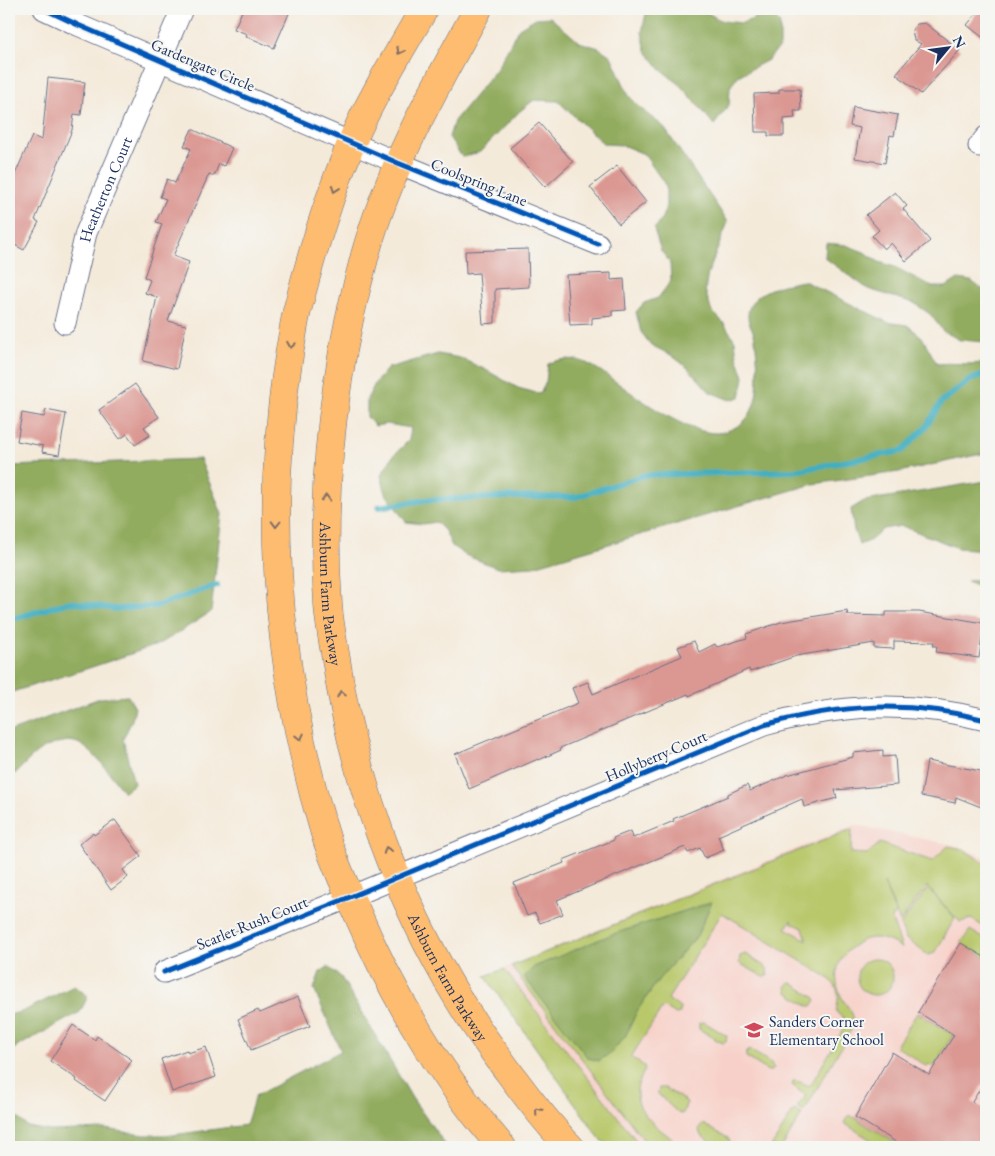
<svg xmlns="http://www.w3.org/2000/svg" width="995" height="1156" font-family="'EB Garamond',serif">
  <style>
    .built { fill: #f7d1c9 }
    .green { fill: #b8c86a; stroke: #6a7c64; fill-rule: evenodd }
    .forest { fill: #92ac5e; stroke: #566e5e }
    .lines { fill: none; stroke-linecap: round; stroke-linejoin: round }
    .stream { stroke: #42aec0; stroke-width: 6 }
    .building { fill: #db9893 }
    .street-casing { stroke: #677089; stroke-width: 23 }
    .primary-casing { stroke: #677089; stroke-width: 29 }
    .street { stroke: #fff; stroke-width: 21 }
    .primary { stroke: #fdbc70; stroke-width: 28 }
    .cycleway-casing { stroke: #f6f6f2; stroke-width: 8 }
    .cycleway { stroke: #0057b8; stroke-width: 5 }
    .oneway { stroke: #816e66 }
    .labels { text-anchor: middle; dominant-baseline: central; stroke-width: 4; stroke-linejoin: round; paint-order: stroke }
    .street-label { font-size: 16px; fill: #1b2f5e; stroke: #f6f6f2 }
    .poi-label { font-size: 16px; fill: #1b2f5e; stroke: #f6f6f2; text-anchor: start }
  </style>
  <rect width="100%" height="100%" fill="#f6f6f2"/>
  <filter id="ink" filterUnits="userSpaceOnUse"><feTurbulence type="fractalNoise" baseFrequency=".02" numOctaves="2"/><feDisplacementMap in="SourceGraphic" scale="10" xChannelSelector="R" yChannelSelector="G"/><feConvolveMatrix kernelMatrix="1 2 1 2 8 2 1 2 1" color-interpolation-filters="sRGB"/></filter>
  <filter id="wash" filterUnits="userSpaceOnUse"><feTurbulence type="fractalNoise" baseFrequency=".0096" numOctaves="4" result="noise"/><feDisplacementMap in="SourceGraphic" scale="20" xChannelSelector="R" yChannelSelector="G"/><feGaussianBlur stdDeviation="1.12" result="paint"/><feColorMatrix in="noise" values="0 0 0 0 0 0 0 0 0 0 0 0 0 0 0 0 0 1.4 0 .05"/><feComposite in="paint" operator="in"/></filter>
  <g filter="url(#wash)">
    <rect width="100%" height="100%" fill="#f4eada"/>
    <path class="built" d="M855,825L958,846L986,858V1147H610L600,1139L485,976Z"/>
    <path class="green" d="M852,829L851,853L867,854L880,843L932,861L948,846L963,849L986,864V928L971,919L960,922L929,889L955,918L935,953L928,955L906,939L900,925L928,888L927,886L900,922L884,883L896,915L891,917L902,948C888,939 871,933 856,944C837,957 831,977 842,998C847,1007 855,1013 854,1025L804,1111L797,1107L806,1096L792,1085L794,1080L810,1086L844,1028L846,1029L851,1023L838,1014L836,1010C840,996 839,987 827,977L722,913L668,999L680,1008V1013L676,1014L663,1007L631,1057L644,1066L645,1069C642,1077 637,1083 637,1091C635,1116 666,1133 683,1147H649L511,966ZM791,920L792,923L803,928L807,940L786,928Z
      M970,930L986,940V958L961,943Z
      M746,954L767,968L768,975L765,977L762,976L739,963L740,956Z
      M857 977a18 18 0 1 1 36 0a18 18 0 1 1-36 0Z
      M504,969L641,1147H610L600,1139L485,976Z
      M789,983H792L814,997L816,1000L812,1006H808L787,992L786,987Z
      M917,1013L953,1035L933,1067L929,1064L927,1067L896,1046Z
      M704,1022L727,1036L726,1042L724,1043L720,1042L699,1029V1023Z
      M750,1050L771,1063L774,1069L771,1071H768L746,1057V1053Z
      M659,1088H665L687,1102L683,1113L680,1114L678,1113L658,1094Z
      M794,1110L802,1114L782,1147H771Z
      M850,1115L902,1147H882L844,1123Z
      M703,1124L728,1138L730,1142L726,1147H715L700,1134L699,1129Z"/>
    <path class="forest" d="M647,9H701L722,21L742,23L772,12L780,25V46L768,60L738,76L730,87L729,105L714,125L698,105L678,83L660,69L646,51L642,32Z
      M550,17L579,42L599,48L611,56L629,96L647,114L663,126L728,222L708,273L705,290L711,310L724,323L735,341L737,356L744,377L740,397L730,400L710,392L688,368L671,355L651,345L641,332L636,312L644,303L658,298L671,281L670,262L661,251L654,229L660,222L666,208V186L644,154L622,145L604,144L558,101L534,100L520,111L480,152L462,157L449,137L454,121L496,70L519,28L536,18Z
      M826,243L846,245L864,252L879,262L895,267L932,287H946L958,279L971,281L982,289L986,290V342L960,340L943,331L930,314L914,303L868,289L825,258Z
      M804,281L887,322L907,325L922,337L937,364C954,362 970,366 986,362V453L899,472L813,484L534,566L498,568L465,555L452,546L445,531L436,522L423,524L406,522L386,494L381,475L393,456L409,440L411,428L387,424L375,426L367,417V399L376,382L388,368L438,354L460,358L484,369L518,388L540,394L546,382L548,364C557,360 566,358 577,360C592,363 607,376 619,384C642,401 689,434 717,433C722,433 730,430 734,428C765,415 758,364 755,338C754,330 748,324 748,316C748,290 785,284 804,281Z
      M200,459L222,514L211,612L160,644L92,667L9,693V466Z
      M986,481V550L958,548L902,526L883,529L871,540L859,545L854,530L851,509L864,501Z
      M986,579V588L980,587L967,581Z
      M128,696L135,708L132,720L123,739L134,784L124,792C113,778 92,747 75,742C64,739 47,746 38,752C28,759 20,771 9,778V732L100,698Z
      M712,902L697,936L659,979L637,1011L626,1035L611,1053L598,1061L588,1058L524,977L534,967L610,935Z
      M328,967L341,977L412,1098L447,1147H9V1107L12,1113L28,1127L50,1131L105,1129L144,1135H173L246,1125L255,1096L341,1051L314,989L320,972Z
      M74,986L88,996L80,1012L13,1049L9,1054V1015L24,1011Z"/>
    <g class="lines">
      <path class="stream" d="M379,507L425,500L510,497H576L645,475L794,471L902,451L926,427L942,401L970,380L986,374
        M9,620L70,602L116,609L157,606L217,585"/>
    </g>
    <g id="blocks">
      <path class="building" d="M243,9H291L274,48L246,36L247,34L234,29Z
        M980,9H986V40L967,25Z
        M925,23L960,50L921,94L896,74L921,44L914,40L912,30L917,24Z
        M48,78L85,82L81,115L74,114L72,130L35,220L39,222L24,250L9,242V188L32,136L42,140Z
        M779,89H800L801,111H794L795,118L784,119V136H768V132H755L754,94L779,93Z
        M853,107L898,115L894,136L890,135L885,163L855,158L860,128L850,126Z
        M539,123L573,162L545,187L510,148Z
        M192,129L232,148L224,166L219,164L214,176L209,174L173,256L189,262L168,321L186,325L177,369L143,361L157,297L145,293L150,280L144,277L162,224L156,222L166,199L160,197L167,179L175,183L191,149L184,146Z
        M617,166L646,202L619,224L590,187Z
        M895,192L907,206L903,209L930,241L906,261L891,243L884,249L872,236L879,230L866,215Z
        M528,249L529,287L495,289V323L483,324L479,273L466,274L465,251Z
        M611,273V280L624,279L626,310L612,311V316L592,318V324L570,325L566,275Z
        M135,384L159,417L144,427L150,435L135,445L127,434L120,439L99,410Z
        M46,410L66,414L59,455L42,452L43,446L17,441L22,413L44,417Z
        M847,611L848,615L886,616V612H919L984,623L979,658L936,652L937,646H933L934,642L894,641V649L874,648V643L796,656L750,672L749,669L689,696L688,694L560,748L561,750L539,760L538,759L469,789L455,754L578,703L572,688L588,682L593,694L682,656L678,647L694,641L699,652L715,644L717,647L747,638L746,634L781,622Z
        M883,750V757L895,756L897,785L835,790L837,798L804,807L802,799L718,836L724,850L705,858L700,848L688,853L685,847L557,900L563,914L540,923L535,913L527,916L514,883L564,863L563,860L614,840L613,838L631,831L633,838L674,821L673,819L728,796V794L747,785L750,791L787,775L853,757V753Z
        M927,761L986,772V809L956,797L955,803L921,796Z
        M115,820L141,856L123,870L128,877L111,890L79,844L93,833L94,835Z
        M961,943L986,958V1079L972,1102L986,1111V1147H904L855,1117L892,1052L929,1075L954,1035L918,1012Z
        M298,997L310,1026L251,1050L238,1019L258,1010L260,1013Z
        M73,1025L95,1040L97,1036L132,1060L105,1101L76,1081L77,1079L50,1061Z
        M206,1047L216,1077L172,1092L161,1059L187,1050L188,1053Z"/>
    </g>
  </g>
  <g filter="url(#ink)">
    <use href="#blocks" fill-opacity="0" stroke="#677089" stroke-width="1"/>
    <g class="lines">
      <g class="street-casing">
        <g id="street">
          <path d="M44,9L78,25L398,163L598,244"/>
          <path d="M979,146L986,137"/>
          <path id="s1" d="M65,323L86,233L182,9"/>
          <path d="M164,972L350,897L764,725C841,704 908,700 986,720"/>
        </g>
      </g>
      <g class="primary-casing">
        <g id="primary">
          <path d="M424,9C399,53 371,97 351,144C329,196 312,252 298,307C294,321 293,335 290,349C283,391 279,434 277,477C273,598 290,718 325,834C333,859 344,884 355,908C392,994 440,1076 502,1147"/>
          <path id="s2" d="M478,9C434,89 390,166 365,255C334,368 320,487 328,604C329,622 333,641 336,659C353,777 397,898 459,1000C473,1024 491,1048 508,1071C527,1097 547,1123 570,1147"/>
        </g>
      </g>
      <use href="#street" class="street"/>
      <use href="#primary" class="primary"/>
      <g class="cycleway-casing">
        <path id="cycleway" d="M44,9L78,25L398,163L598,244
          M164,972L350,897L764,725C841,704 908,700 986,720"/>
      </g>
      <use href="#cycleway" class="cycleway"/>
    </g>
    <defs><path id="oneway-chevron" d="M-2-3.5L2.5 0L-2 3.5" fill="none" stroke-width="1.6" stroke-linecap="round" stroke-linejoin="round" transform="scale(1.25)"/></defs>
    <g class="oneway">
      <use href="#oneway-chevron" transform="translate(400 51) rotate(119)"/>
      <use href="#oneway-chevron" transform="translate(335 189) rotate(110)"/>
      <use href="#oneway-chevron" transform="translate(291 345) rotate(100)"/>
      <use href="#oneway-chevron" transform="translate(326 498) rotate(-88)"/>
      <use href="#oneway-chevron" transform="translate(276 524) rotate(91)"/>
      <use href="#oneway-chevron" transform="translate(341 694) rotate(-102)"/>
      <use href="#oneway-chevron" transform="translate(300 737) rotate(77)"/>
      <use href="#oneway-chevron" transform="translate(387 850) rotate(-110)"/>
      <use href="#oneway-chevron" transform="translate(538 1111) rotate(-131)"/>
    </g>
  </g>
  <defs>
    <g id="school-bare" transform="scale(1.5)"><path d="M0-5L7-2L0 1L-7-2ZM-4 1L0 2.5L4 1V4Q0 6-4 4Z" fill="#d1495b" stroke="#f6f6f2" stroke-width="2.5" paint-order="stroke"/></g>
  </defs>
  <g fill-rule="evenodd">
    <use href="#school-bare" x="754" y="1030"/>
  </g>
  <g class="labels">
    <g class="street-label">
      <text transform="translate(203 65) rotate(23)">Gardengate Circle</text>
      <text transform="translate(479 182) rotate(22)">Coolspring Lane</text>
      <text stroke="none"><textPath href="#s1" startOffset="140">Heatherton Court</textPath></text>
      <text stroke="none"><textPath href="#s2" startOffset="614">Ashburn Farm Parkway</textPath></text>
      <text transform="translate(656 756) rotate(-23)">Hollyberry Court</text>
      <text transform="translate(252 923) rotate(-22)">Scarlet Rush Court</text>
      <text stroke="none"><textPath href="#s2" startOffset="1019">Ashburn Farm Parkway</textPath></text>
    </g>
    <g class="poi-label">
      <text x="769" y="1021">Sanders Corner<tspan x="769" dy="18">Elementary School</tspan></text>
    </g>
  </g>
  <rect width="995" height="1156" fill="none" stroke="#f6f6f2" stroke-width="30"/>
  <g transform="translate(948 48) rotate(61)" stroke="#f6f6f2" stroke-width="4" paint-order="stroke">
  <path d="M0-4L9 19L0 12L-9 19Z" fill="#1b2f5e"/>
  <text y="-8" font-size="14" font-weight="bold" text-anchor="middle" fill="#1b2f5e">N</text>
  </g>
</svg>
